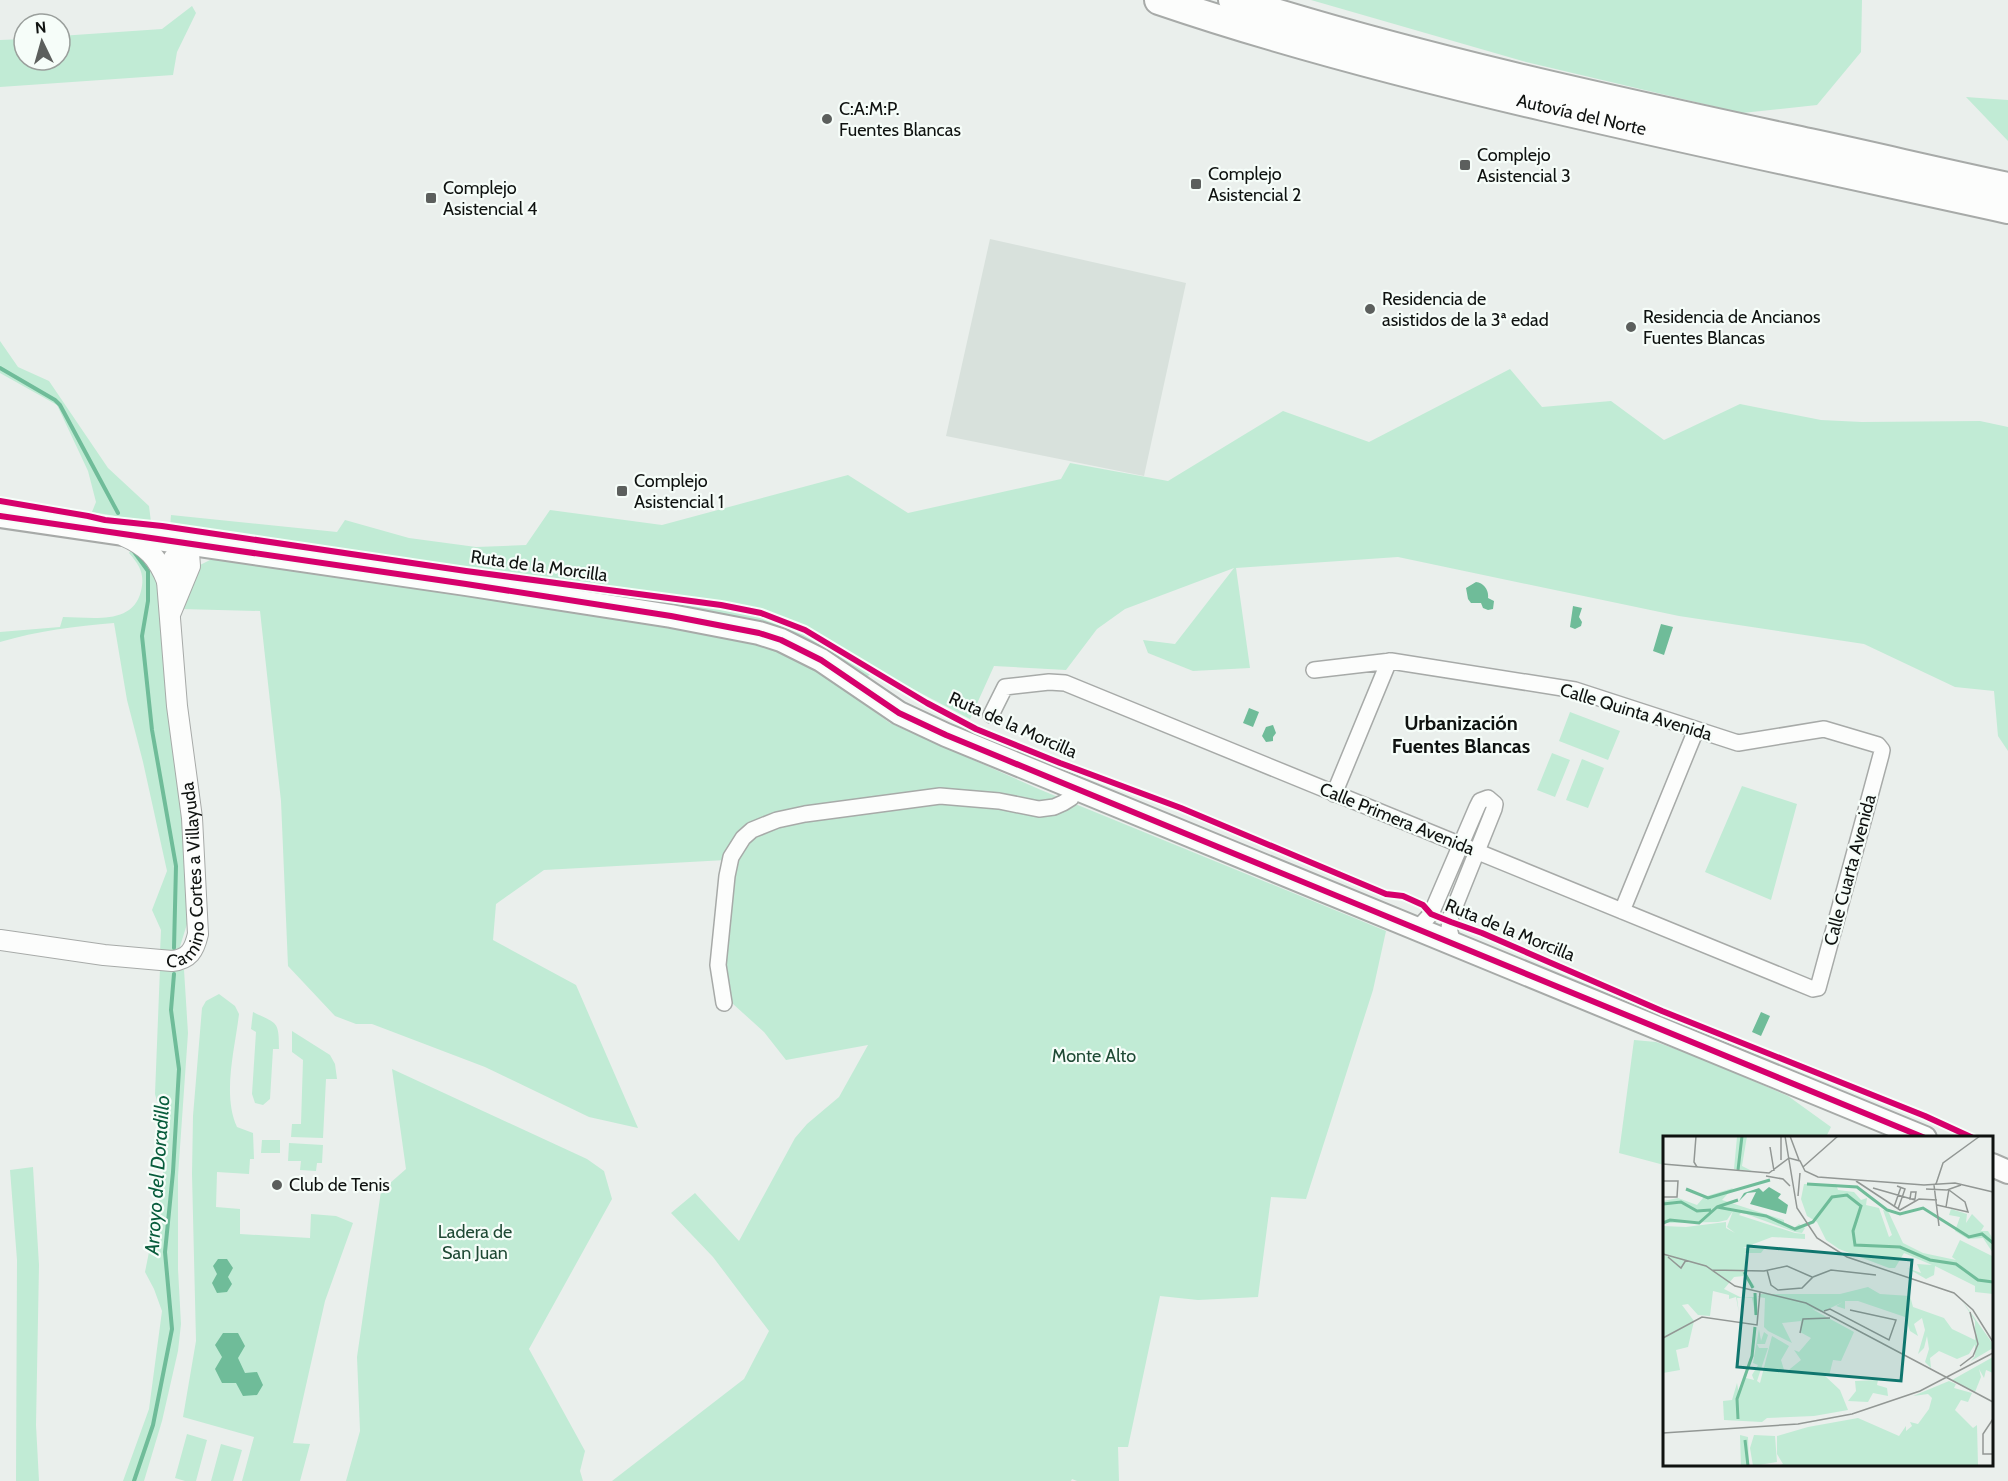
<svg xmlns="http://www.w3.org/2000/svg" width="2008" height="1481" font-family="Cabin,sans-serif">
  <style>
    .built { fill: #d8e1dc }
    .green { fill: #c1ebd5 }
    .water { fill: #6fbc99 }
    .lines { fill: none; stroke-linecap: round; stroke-linejoin: round }
    .stream { stroke: #6fbc99; stroke-width: 4 }
    .minor-casing { stroke: #a7aaa8; stroke-width: 18 }
    .tertiary-casing { stroke: #a7aaa8; stroke-width: 22 }
    .secondary-casing { stroke: #a7aaa8; stroke-width: 26 }
    .motorway-casing { stroke: #a7aaa8; stroke-width: 32 }
    .minor { stroke: #fcfdfc; stroke-width: 15 }
    .tertiary { stroke: #fcfdfc; stroke-width: 20 }
    .secondary { stroke: #fcfdfc; stroke-width: 22 }
    .motorway { stroke: #fcfdfc; stroke-width: 28 }
    .cycleway-casing { stroke: #f6fdf9; stroke-width: 10 }
    .cycleway { stroke: #d6006c; stroke-width: 6 }
    .poi-dot { fill: #5c5f5d; stroke: #f6fdf9; stroke-width: 2 }
    .labels { text-anchor: middle; dominant-baseline: central; stroke-width: 4.5; stroke-linejoin: round; paint-order: stroke }
    .poi-label { font-size: 18px; fill: #0f1210; stroke: #f6fdf9; text-anchor: start }
    .street-label { font-size: 18px; fill: #0f1210; stroke: #f6fdf9 }
    .park-label { font-size: 18px; fill: #1f4a35; stroke: #f6fdf9 }
    .neighbourhood-label { font-size: 20px; font-weight: bold; fill: #0f1210; stroke: #f6fdf9 }
    .water-label { font-size: 20px; font-style: italic; fill: #085c3c; stroke: #f6fdf9 }
    .inset-river { fill: none; stroke: #6fbc99; stroke-width: 3 }
    .inset-road { fill: none; stroke: #929794; stroke-width: 1.5 }
    .view { fill: #0f766e; fill-opacity: 0.15; stroke: #0f766e; stroke-width: 3 }
    .inset-edge { fill: none; stroke: #0f1210; stroke-width: 3 }
  </style>
  <rect width="100%" height="100%" fill="#eaefec"/>
  <path class="built" d="M990,239L1186,283L1144,476L946,436Z"/>
  <path class="green" d="M1311,0H1862L1861,52L1817,105L1742,113L1526,62Z
    M192,6L196,13L177,52L173,75L0,87V40L24,39V60H60V36L162,29Z
    M1966,97L2008,100V141Z
    M0,341L18,367L49,381L108,468L149,506L151,522L92,512L96,502L88,471L57,405L0,373Z
    M1510,369L1542,407L1611,401L1664,440L1740,404L1821,420L1862,422L1980,421L2008,427V751L1998,736L1994,691L1955,687L1864,644L1679,616L1398,557L1236,568L1250,668L1193,671L1148,653L1143,640L1175,644L1234,568L1125,609L1097,629L1066,670L994,666L970,719L875,669L850,694L890,723L1041,790L1386,931L1373,990L1306,1199L1271,1197L1258,1297L1198,1300L1160,1296L1128,1447H1118L1119,1481H1077L1072,1479L1071,1481H612L744,1379L769,1331L713,1257L671,1213L695,1193L739,1241L795,1138L807,1124L839,1097L868,1045L786,1060L764,1032L722,994L726,860L544,870L496,904L493,940L576,985L638,1128L589,1117L485,1067L372,1024H356L335,1016L288,966L281,801L260,611L181,609L198,566L212,559L464,593L466,571L170,527L171,515L337,532L345,520L409,538L476,547L526,545L550,510L662,525L848,475L908,513L1061,479L1070,463L1168,481L1283,411L1369,442Z
    M131,550L151,567L157,583L169,713L183,807L187,924L178,953H160L161,930L152,910L167,871L143,762L127,700L114,623C76,626 37,631 0,642V632L60,627L63,617C90,617 133,626 141,591C145,574 140,566 129,553Z
    M1570,712L1620,731L1608,760L1559,741Z
    M1552,753L1570,760L1555,797L1537,790Z
    M1582,759L1604,768L1588,808L1566,800Z
    M1742,786L1797,804L1771,900L1705,872Z
    M160,968L184,970L188,1033L178,1176V1269L181,1324L178,1351L162,1421L144,1481H123L149,1409L162,1311L154,1289L145,1272L161,1192L167,1138L155,1094Z
    M219,994L235,1006L239,1014C235,1049 222,1094 237,1127L253,1133L254,1159H250L249,1174L217,1172L216,1207L240,1209V1234L310,1238L311,1214L336,1216L353,1223L325,1301L293,1443L310,1444L300,1481H242L254,1437L183,1417L196,1341L192,1174L193,1116L202,1008L206,1001Z
    M253,1012C277,1024 279,1020 279,1049H273L270,1099L263,1105L255,1103L252,1094L256,1032L251,1029Z
    M292,1031L330,1055L335,1064L337,1079H326L323,1138L291,1137L292,1124H301L303,1060L292,1052Z
    M1634,1040L1656,1042L1698,1057L1788,1096L1831,1127L1826,1137L1664,1138V1165L1619,1153Z
    M392,1069L587,1159L604,1171L612,1199L529,1349L585,1451L580,1471L583,1481H346L360,1431L357,1357L381,1191L406,1169Z
    M262,1140H280V1153H261Z
    M289,1143L323,1145L322,1163H317L316,1171L300,1170L301,1161H288Z
    M33,1167L39,1265L36,1425L39,1481H16L17,1260L10,1170Z
    M187,1434L207,1440L196,1481H185L175,1478Z
    M221,1444L242,1450L233,1481H211Z"/>
  <path class="water" d="M1476,582C1484,583 1489,590 1488,598L1494,601L1493,609L1488,610L1483,608L1481,603H1471L1468,599L1466,588Z
    M1573,606L1582,608L1579,617L1582,622L1581,626L1575,629L1570,627Z
    M1661,624L1673,627L1664,655L1653,651Z
    M1249,708L1259,712L1253,727L1243,723Z
    M1273,725L1276,733L1273,737V741L1266,742L1262,736L1266,727Z
    M1761,1012L1770,1016L1761,1036L1752,1032Z
    M218,1259H227L233,1268L228,1277L232,1284L227,1292L217,1293L212,1283L217,1274L213,1266Z
    M223,1333H238L245,1346L238,1358L245,1373L257,1372L263,1385L257,1395L243,1396L236,1383H222L215,1369L222,1357L215,1345Z"/>
  <g class="lines">
    <path class="stream" d="M0,368L55,400L60,405L118,513
      M132,549L148,571V601L142,636L152,730L176,866L174,948
      M134,1481L153,1425L172,1329L165,1252L173,1172L179,1069L171,1010L174,974"/>
    <g class="minor-casing">
      <path id="minor" d="M991,715L1005,687L1049,682L1065,683L1813,989L1818,988L1881,755L1882,750L1878,745L1824,729L1738,743L1575,690L1391,661L1314,670
        M1334,794L1389,661
        M1622,911L1696,730
        M1417,929L1431,914L1477,807L1480,801L1488,798L1495,804L1494,809L1451,916L1449,928L1453,944
        M724,1003L718,965L727,876L731,857L743,838L752,830L777,820L805,814L940,796L999,801L1039,809L1054,807L1063,803L1071,798L1075,789"/>
    </g>
    <g class="tertiary-casing">
      <g id="tertiary">
        <path d="M124,536C147,546 158,558 167,581"/>
        <path d="M171,612L190,566L189,553L179,543"/>
        <path id="s1" d="M0,940L104,955L172,961C189,959 194,951 198,934L192,818L177,706L167,581C168,561 175,553 193,545"/>
      </g>
    </g>
    <g class="secondary-casing">
      <path id="secondary" d="M0,516L466,584L671,616L759,633L781,640L821,660L899,713L946,735L1925,1138
        M1992,1165L2008,1172"/>
    </g>
    <g class="motorway-casing">
      <g id="motorway">
        <path id="s2" d="M1159,0C1285,43 1414,76 1543,106C1698,142 1853,175 2008,209"/>
        <path d="M1233,0C1422,60 1615,101 1809,143C1875,157 1941,173 2008,187"/>
      </g>
    </g>
    <use href="#minor" class="minor"/>
    <use href="#tertiary" class="tertiary"/>
    <use href="#secondary" class="secondary"/>
    <use href="#motorway" class="motorway"/>
    <g class="cycleway-casing">
      <path id="cycleway" d="M0,501L88,516L105,520L162,526L466,571L721,605L761,613L805,630L927,703L976,729L1060,763L1181,808L1386,894L1403,896L1423,905L1431,914L1451,922L1482,933L1662,1011L1925,1116L1973,1138
        M0,516L466,584L671,616L759,633L781,640L821,660L899,713L946,735L1925,1138"/>
    </g>
    <use href="#cycleway" class="cycleway"/>
  </g>
  <g class="poi-dot">
    <circle cx="827" cy="119" r="6"/>
    <rect x="1459" y="159" width="12" height="12" rx="3"/>
    <rect x="1190" y="178" width="12" height="12" rx="3"/>
    <rect x="425" y="192" width="12" height="12" rx="3"/>
    <circle cx="1370" cy="309" r="6"/>
    <circle cx="1631" cy="327" r="6"/>
    <rect x="616" y="485" width="12" height="12" rx="3"/>
    <circle cx="277" cy="1185" r="6"/>
  </g>
  <g class="labels">
    <g class="poi-label">
      <text x="839" y="109">C:A:M:P.<tspan x="839" dy="21">Fuentes Blancas</tspan></text>
      <text x="1477" y="155">Complejo<tspan x="1477" dy="21">Asistencial 3</tspan></text>
      <text x="1208" y="174">Complejo<tspan x="1208" dy="21">Asistencial 2</tspan></text>
      <text x="443" y="188">Complejo<tspan x="443" dy="21">Asistencial 4</tspan></text>
      <text x="1382" y="299">Residencia de<tspan x="1382" dy="21">asistidos de la 3ª edad</tspan></text>
      <text x="1643" y="317">Residencia de Ancianos<tspan x="1643" dy="21">Fuentes Blancas</tspan></text>
      <text x="634" y="481">Complejo<tspan x="634" dy="21">Asistencial 1</tspan></text>
      <text x="289" y="1185">Club de Tenis</text>
    </g>
    <g class="street-label">
      <text stroke="none"><textPath href="#s2" startOffset="438">Autovía del Norte</textPath></text>
      <text transform="translate(539 566) rotate(8)">Ruta de la Morcilla</text>
      <text transform="translate(1636 712) rotate(17)">Calle Quinta Avenida</text>
      <text transform="translate(1013 725) rotate(24)">Ruta de la Morcilla</text>
      <text transform="translate(1397 819) rotate(22)">Calle Primera Avenida</text>
      <text stroke="none"><textPath href="#s1" startOffset="267">Camino Cortes a Villayuda</textPath></text>
      <text transform="translate(1850 870) rotate(-75)">Calle Cuarta Avenida</text>
      <text transform="translate(1510 930) rotate(22)">Ruta de la Morcilla</text>
    </g>
    <g class="park-label">
      <text x="1094" y="1056">Monte Alto</text>
      <text x="475" y="1232">Ladera de<tspan x="475" dy="21">San Juan</tspan></text>
    </g>
    <g class="neighbourhood-label">
      <text x="1461" y="723">Urbanización<tspan x="1461" dy="23">Fuentes Blancas</tspan></text>
    </g>
    <g class="water-label">
      <text transform="translate(157 1175) rotate(-86)">Arroyo del Doradillo</text>
    </g>
  </g>
  <g transform="translate(1663 1136)">
    <rect width="330" height="330" fill="#eaefec"/>
    <path d="M84,0L79,30L89,35L71,33L74,1ZM141,48H173L175,54L191,56L198,64L204,62L203,69L216,72L226,101L229,99L220,74L225,75L240,107L260,117L293,124L289,121L297,104L329,120L330,158L312,156V150L272,130L271,139L263,143L244,132L258,137L254,128L269,129L241,117L232,132H226L176,113L163,104L154,86L144,80L138,63ZM70,52L59,64L121,84V88L131,92L136,88L142,92L139,97L132,96L83,78L78,77L76,79L132,97L142,98V103L109,101L80,112L101,113L98,117H82V137L93,152L81,140L71,141L61,153L79,162L91,161L92,157L94,187L89,162H74L76,177L73,161L66,163V159L50,155L47,180L35,179L25,168L19,169L31,185L25,211L13,214L17,234L0,237V90L23,91L63,86V92L72,97L64,91L70,75L64,84L55,86L1,87L0,65L15,62L34,69L41,61ZM288,73L304,78L303,87L309,78L321,90L318,95H325L330,103V117L320,102L305,103L292,95L297,81L286,79ZM205,151L217,158L247,160L250,171L281,182L289,193L314,205L306,218L294,223L276,215L267,222L268,232L262,226L266,213L264,200L261,212L255,218L262,194L259,182L251,188L255,200L247,195L242,181L195,165H182V173L173,170L180,166L159,176L149,173L191,196L178,225L170,224L166,240L161,239L177,254L185,274L151,280L104,282L99,286L61,284L60,265L69,264L74,247L76,258L87,226L91,190L90,219L83,242L91,244L89,239L95,229L90,227L96,193L98,205L101,196L105,199L102,208H94L96,212H105L94,245L97,247L109,200L126,210L118,224L122,237L138,224L131,214L136,216L148,202L137,196L138,185L119,187L129,207L105,195L101,191L102,162L95,161L97,158H177ZM298,163L330,208V212L308,225L312,220V185ZM330,221V237L323,234L321,242L316,233L318,241L312,256L289,244ZM215,244L214,249L224,252L225,260L210,257L205,266L185,265L193,255L192,245ZM286,245L293,248L291,252L309,257L305,266L298,264L292,274L310,292L314,289L315,329L319,330H115L120,328L114,318V300L145,291L195,282L236,300L243,290V295L249,290L247,286L255,288L266,273L269,262L265,258L250,260ZM77,299L85,301L86,330H78ZM91,299L112,300L114,326L90,330L87,312Z" fill="#c1ebd5"/>
    <path d="M106,51L118,58L115,62L125,69L123,78L87,68L93,56L84,57L76,65L81,57L96,52L100,56Z" fill="#6fbc99"/>
    <path class="inset-river" d="M75,34L79,0M144,48L194,51L224,74L237,78L260,72L306,101L319,98L330,107M23,53L45,62L107,44M0,68L18,66L34,75L48,74M54,71L75,64M0,87L7,84L36,87L54,71L103,80L132,93L150,86L169,61L184,59L198,70L190,95L192,109L237,111L267,124L293,128L315,144L330,146M81,136L90,152M92,157L93,179M75,283L74,263L89,220L92,191M82,304L85,330"/>
    <path class="inset-road" d="M33,0L31,26L34,31M118,0V24M122,0L134,72L154,102L184,121L291,157L310,174L330,206M127,0L136,24M107,11L111,35M0,28L106,37L126,22L137,25L142,35L155,41L261,49L292,47L330,56M140,31L175,0M103,40L120,43L127,50M0,45H15L14,61H0M193,45L237,74L256,63L274,64M273,48L280,27L317,0M271,49L276,90M234,50L242,53L235,73M210,52L252,64M263,53L284,54L298,49M248,56H253L252,63H247ZM135,60L137,37M274,69L305,76L302,66L286,54M231,71L238,51M283,71L286,53M0,118L43,130L72,150L143,167L330,266M5,121L18,132L23,124M49,134L101,135L124,130L149,141M104,134L108,149L115,154L139,152L150,141L168,134L213,139M161,175L167,173L226,204L233,184L187,174M137,197L140,183L167,182M0,202L39,181L94,189L97,156M297,230L310,220L315,208L307,176M330,283L320,298V318H330M0,297L135,288L189,278L257,255L330,217"/>
    <path class="view" d="M85,110L249,124L238,245L74,231Z"/>
    <rect width="330" height="330" class="inset-edge"/>
  </g>
  <g transform="translate(42 42) rotate(355)"><circle r="28" fill="#f6fdf9" stroke="#9a9f9c" stroke-width="1.5"/>
  <path d="M0-4.5L10 22L0 15L-10 22Z" fill="#5c5f5d"/>
  <text y="-9" font-size="16" font-weight="bold" text-anchor="middle" fill="#0f1210">N</text>
  </g>
</svg>
